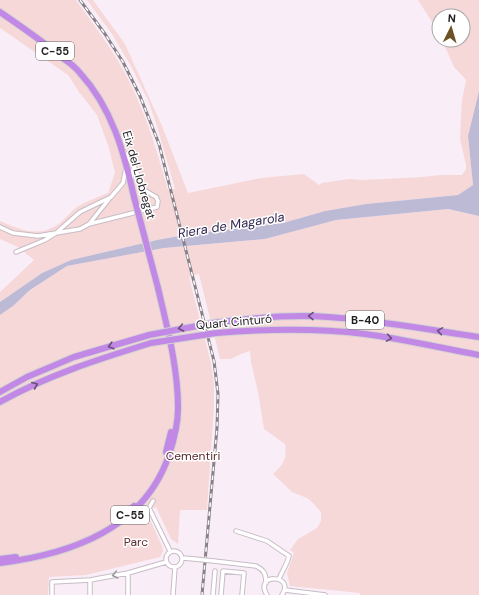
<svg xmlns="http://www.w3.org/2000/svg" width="479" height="595" font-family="'DM Sans',sans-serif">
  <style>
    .green { fill: #f6d8d9 }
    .water { fill: #bdbad6 }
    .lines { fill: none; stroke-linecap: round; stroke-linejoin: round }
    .street-casing { stroke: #c8bcc5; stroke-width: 5.5 }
    .highway-casing { stroke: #d3d2d3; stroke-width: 8 }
    .street { stroke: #fff; stroke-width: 3.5 }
    .highway { stroke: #c288e5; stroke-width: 6 }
    .rail-casing { stroke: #888187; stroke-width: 3 }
    .rail { stroke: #fff; stroke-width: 1.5; stroke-dasharray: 4.5; stroke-linecap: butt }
    .street-bridge-casing { stroke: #c8bcc5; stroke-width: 5.5; stroke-linecap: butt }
    .highway-bridge-casing { stroke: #d3d2d3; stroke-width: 8; stroke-linecap: butt }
    .street-bridge { stroke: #fff; stroke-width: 3.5 }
    .highway-bridge { stroke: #c288e5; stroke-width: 6 }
    .oneway { stroke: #6a4e79 }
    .oneway2 { stroke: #9c9a9b }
    .labels { text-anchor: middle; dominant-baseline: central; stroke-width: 3; stroke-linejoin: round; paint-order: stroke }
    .shield { fill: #fff; stroke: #646264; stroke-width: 1 }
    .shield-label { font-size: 11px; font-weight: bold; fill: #221e21 }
    .street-label { font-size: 12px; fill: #221e21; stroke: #fff }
    .park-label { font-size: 12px; fill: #5a2a2e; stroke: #fff }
    .water-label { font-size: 13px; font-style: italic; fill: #312951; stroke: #fff }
  </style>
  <rect width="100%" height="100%" fill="#f9eef7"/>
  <path class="green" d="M0,0H76C95,27 116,53 130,83C147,117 158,154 168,190L175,189L157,126L148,100L132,68L112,34L87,0H93L125,44L162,126L188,193L261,178L304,174L319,185L322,183L349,179L363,180L422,177L441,175H462L466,169V165L460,139L462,100L466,80L454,67L442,40H463V16H439V33L418,0H479V91L468,136L473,185L458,195L366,204L325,211L283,223L190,234L157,240L71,260L42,273L0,302V292L34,260L18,247L0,239V221C22,230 40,239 61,222C67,217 71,211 77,207C87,201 98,197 108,193L115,173L109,148L97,115L79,92L68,75L0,28Z
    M448,209L479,216V595H360V593L290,586L287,573L294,553L290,550L298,539L317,528L321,521V512L312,502L307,498L292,492L273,474C284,464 287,459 285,444L264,429L258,392L251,362L250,351L241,354L231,359H220L199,274L189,277L211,363L214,383V407L207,510H180L178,544L171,539L156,507L146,511L162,546L163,551L160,557L86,575L49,577L48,595H0V315L13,306L30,290L67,266L164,248L265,239L336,220Z"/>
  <path class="water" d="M479,91V216L448,209L336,220L265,239L164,248L67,266L30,290L13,306L0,315V302L42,273L71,260L157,240L190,234L283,223L325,211L366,204L458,195L473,185L468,136Z"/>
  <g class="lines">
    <g class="street-casing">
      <path id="street" d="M131,180L134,166
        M89,224L110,198
        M0,227L13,233L38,236L56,233L80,212L111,197L123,183L126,168
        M16,252L45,240L56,233L80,229L89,224L157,207L158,201L156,197L144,190L134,166L124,152
        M153,501L149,508L170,551
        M236,531L267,541L289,556C287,565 282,571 279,579
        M166 559a8 8 0 1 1 16 0a8 8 0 1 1-16 0Z
        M183,558L194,559
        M214,561L256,566C264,570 266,574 266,583
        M285,590L325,595
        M52,595V582L90,580L128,573L166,562
        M90,595V580
        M128,595V573
        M173,595L175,567
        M213,595L215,571
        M221,595L223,571L244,573L242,595
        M267,595C253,573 296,574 282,595"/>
    </g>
    <g class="highway-casing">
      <path id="highway" d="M0,12C22,27 44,42 64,59C70,63 76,68 80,73C112,108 124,152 134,197
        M213,323C251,318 290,314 328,317C379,320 429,330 479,337
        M216,333C265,329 315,328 365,334C403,339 441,348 479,355
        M0,392L27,377L74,357L149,335
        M0,402C48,375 99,359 151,343
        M166,452L171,432
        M118,519L134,506
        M0,559L16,557
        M0,563C71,554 144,529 169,455C174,440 178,424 178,408C178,367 167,327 158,288"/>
    </g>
    <use href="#street" class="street"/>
    <use href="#highway" class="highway"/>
    <g class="rail-casing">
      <path id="rail" d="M80,0L105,34L123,62L140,96L159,144L214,361L218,394L217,428L202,595"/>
    </g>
    <use href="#rail" class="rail"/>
    <g class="street-bridge-casing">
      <path id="street-bridge" d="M194,559L214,561"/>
    </g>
    <g class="highway-bridge-casing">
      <path id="highway-bridge" d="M134,197L158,288
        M149,335L213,323
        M151,343L216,333"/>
    </g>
    <use href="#street-bridge" class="street-bridge"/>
    <use href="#highway-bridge" class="highway-bridge"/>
  </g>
  <defs><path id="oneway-chevron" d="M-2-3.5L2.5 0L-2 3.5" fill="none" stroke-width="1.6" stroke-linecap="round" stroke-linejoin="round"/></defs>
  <g class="oneway">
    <use href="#oneway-chevron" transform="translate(311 316) rotate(-179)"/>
    <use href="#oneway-chevron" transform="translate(181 328) rotate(169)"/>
    <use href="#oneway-chevron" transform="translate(440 331) rotate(-171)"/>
    <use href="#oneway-chevron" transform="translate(389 338) rotate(9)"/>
    <use href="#oneway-chevron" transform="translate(111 346) rotate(163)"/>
    <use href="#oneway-chevron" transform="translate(35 385) rotate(-23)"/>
  </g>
  <use class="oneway2" href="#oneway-chevron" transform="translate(115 575) rotate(169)"/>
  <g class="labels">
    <g class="shield">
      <rect x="36" y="42" width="38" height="18" rx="3"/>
      <rect x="346" y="311" width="38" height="18" rx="3"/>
      <rect x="111" y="506" width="38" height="18" rx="3"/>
    </g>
    <g class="shield-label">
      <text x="55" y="51">C-55</text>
      <text x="365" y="320">B-40</text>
      <text x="130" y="515">C-55</text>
    </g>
    <g class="street-label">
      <text transform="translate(139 175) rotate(74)">Eix del Llobregat</text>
      <text transform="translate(234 322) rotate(-5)">Quart Cinturó</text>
    </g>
    <g class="park-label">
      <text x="193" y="456">Cementiri</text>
      <text x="136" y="542">Parc</text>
    </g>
    <g class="water-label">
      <text transform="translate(231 225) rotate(-9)">Riera de Magarola</text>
    </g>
  </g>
  <g transform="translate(451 28) rotate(5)"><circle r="19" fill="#ffffff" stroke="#a7a5a6"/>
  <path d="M0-3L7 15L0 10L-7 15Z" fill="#6c5224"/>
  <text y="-6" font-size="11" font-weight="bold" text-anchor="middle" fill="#221e21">N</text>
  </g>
</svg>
